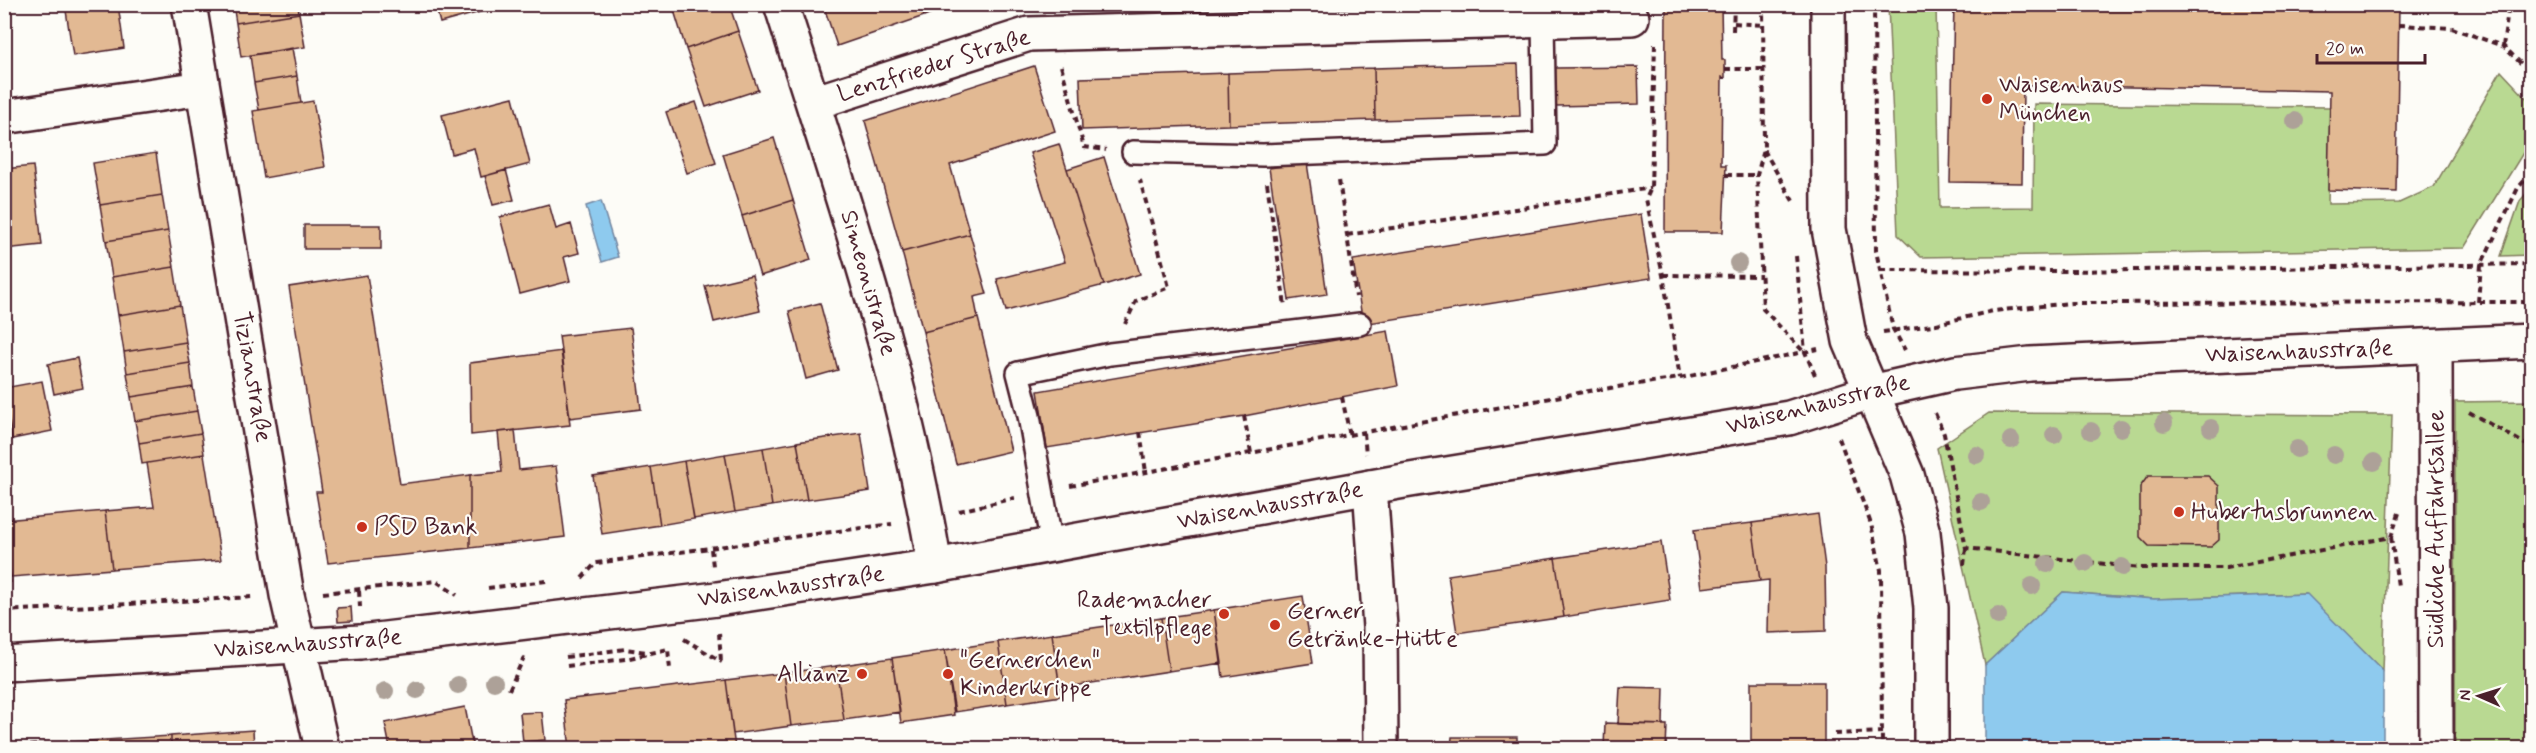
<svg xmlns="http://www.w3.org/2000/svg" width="2536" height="753" font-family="Mynerve,sans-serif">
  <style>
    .green { fill: #b9d992; stroke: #827c5e; stroke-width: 1.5 }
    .water { fill: #8ecaee; stroke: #7386a0; stroke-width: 1.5 }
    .building { fill: #e2b993; stroke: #4a1f2b; stroke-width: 1.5 }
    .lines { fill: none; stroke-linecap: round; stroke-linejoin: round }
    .service-casing { stroke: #4a1f2b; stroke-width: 26 }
    .minor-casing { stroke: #4a1f2b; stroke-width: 38 }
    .tertiary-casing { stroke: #4a1f2b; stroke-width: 38 }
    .path { stroke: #4a1f2b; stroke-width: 4; stroke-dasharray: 6 4.5; stroke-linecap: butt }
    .service { stroke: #fdfcf7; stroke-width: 21 }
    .minor { stroke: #fdfcf7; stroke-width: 33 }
    .tertiary { stroke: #fdfcf7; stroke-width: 33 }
    .tree { fill: #ada198 }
    .poi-dot { fill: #c8321e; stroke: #fdfcf7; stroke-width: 2 }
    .labels { text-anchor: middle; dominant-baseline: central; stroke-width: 4.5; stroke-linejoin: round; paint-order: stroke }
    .street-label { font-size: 24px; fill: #4a1f2b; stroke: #fdfcf7 }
    .poi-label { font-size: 24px; fill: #4a1f2b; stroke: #fdfcf7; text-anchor: start }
  </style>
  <rect width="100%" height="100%" fill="#fdfcf7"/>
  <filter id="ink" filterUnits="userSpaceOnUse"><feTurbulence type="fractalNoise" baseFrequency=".0167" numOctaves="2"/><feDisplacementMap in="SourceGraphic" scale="12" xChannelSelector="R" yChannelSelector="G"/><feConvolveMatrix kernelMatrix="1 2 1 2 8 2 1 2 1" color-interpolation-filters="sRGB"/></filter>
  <g filter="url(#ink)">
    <path class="green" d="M1888,5H1936L1940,208L2033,207L2034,104L2330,107L2328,204L2399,203L2434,187L2501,71L2531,103V140L2464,248L1921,257L1898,235Z
      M2531,188V255L2501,256L2520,201Z
      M2531,401V748H2455V402Z
      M1989,413L2392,415L2383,671L2306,594L2154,599L2063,592L1985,665L1937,448Z"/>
    <path class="water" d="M601,201L618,257L602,262L586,206Z
      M2063,592L2154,599L2307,594L2383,671V748H1985V665Z"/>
    <path class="building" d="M65,4H118L124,48L73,56Z
      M233,4H298L299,13L236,23Z
      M435,4H494L495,8L440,23Z
      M672,4H729L738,31L686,49Z
      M823,4H920L924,16L837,46Z
      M920,4H954L924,16Z
      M1666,4H1721L1722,60H1725V78L1722,77L1721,165H1726L1723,232H1665Z
      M1954,4H2399L2396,192L2328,190L2330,91L2023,85L2022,183L1950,182Z
      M299,13L305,47L241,57L236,23Z
      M738,31L758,90L706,107L686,49Z
      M292,48L297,76L254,83L250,55Z
      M1518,64L1520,116L1375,120L1374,68Z
      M1034,66L1055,131L950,165L970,234L902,252L865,121Z
      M1638,67L1639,104L1556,106L1555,68Z
      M1374,68L1375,120L1229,125L1228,73Z
      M1228,73L1229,125L1082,130L1080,78Z
      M297,76L301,103L259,110L254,83Z
      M513,97L530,164L481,177L474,148L452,154L442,115Z
      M313,101L325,167L264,178L253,111Z
      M696,102L716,163L687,173L666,112Z
      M774,138L793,200L742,216L723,154Z
      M1059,144L1104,285L1006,311L997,279L1065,262L1030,153Z
      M156,153L162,195L100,205L93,163Z
      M1104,157L1140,274L1104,285L1067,169Z
      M1307,163L1327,294L1289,300L1269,168Z
      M33,166L42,245L4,249V169Z
      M506,170L514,200L493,205L485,176Z
      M162,195L168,231L106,241L100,205Z
      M793,200L811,260L760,276L742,216Z
      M549,204L556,229L571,224L579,253L564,257L570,281L520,294L500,217Z
      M1641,214L1651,278L1363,324L1353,260Z
      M304,225H381V249H304Z
      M168,231L174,267L112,277L106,241Z
      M970,234L987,294L974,297L978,318L923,332L902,252Z
      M174,267L180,305L118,315L112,277Z
      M367,275L400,484L470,475V548L328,563L316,492H322L289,287Z
      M752,275L760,311L714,322L705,286Z
      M820,303L838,370L806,379L789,311Z
      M180,305L186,342L124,352L118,315Z
      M978,318L1011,451L956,464L923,332Z
      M631,328L641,409L570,418L559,336Z
      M1388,331L1398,386L1244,416L1047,448L1038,391Z
      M186,342L190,363L127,373L124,352Z
      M562,351L570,425L471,435L470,363Z
      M77,358L83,388L54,394L48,364Z
      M190,363L193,387L131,397L127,373Z
      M42,381L52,431L12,439L4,388Z
      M193,387L197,411L135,421L131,397Z
      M4,400L12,439L4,441Z
      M197,411L201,433L139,443L135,421Z
      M515,430L519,470L556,466L565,537L470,548V475L502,472L498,432Z
      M201,433L204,454L142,464L139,443Z
      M861,433L870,491L807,500L797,442Z
      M797,442L807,500L772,506L763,448Z
      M763,448L772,506L735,512L725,454Z
      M204,454L221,560L112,569L105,511L154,507L147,463Z
      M725,454L735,512L694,519L684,461Z
      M684,461L694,519L660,525L651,467Z
      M651,467L660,525L602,534L593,476Z
      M2148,476H2208L2219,486V540L2211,547L2149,546L2140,537V487Z
      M105,511L112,569L11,577L4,542V520Z
      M1818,514L1825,567L1826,631L1768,633L1769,580L1760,581L1752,523Z
      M1752,523L1760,581L1702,588L1694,530Z
      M1661,542L1670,600L1564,617L1555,558Z
      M4,549L11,582L4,583Z
      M1555,558L1564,617L1457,633L1448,575Z
      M1303,596L1313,663L1223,677L1214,610Z
      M351,607L352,621L338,622L337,608Z
      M1214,610L1222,663L1169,671L1161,618Z
      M1161,618L1169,671L1060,688L1052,634Z
      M1052,634L1061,696L1007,704L998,642Z
      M998,642L1007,704L955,712L945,650Z
      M945,650L954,715L901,723L892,658Z
      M892,658L900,712L844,720L836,666Z
      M836,666L844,720L791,726L784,673Z
      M784,673L791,726L733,734L726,680Z
      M726,680L735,748H570L564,700Z
      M1751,682H1824V748H1751Z
      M1620,687L1664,688L1663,725L1618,724Z
      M465,707L473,748H390L385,723Z
      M542,712L545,740L523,742L520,713Z
      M1605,723L1667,725L1666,748H1604Z
      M253,730L254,748H171V736Z
      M171,736V748H4V746Z
      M1452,737H1517V748H1451Z"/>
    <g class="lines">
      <g class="service-casing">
        <path id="service" d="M1133,152L1263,155L1545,144L1543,20
          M1052,546L1029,416L1018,373L1110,354L1360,324"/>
      </g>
      <g class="minor-casing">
        <path id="minor" d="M189,4L287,595L322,748
          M781,4C840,190 903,373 935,566
          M1828,4L1829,229L1850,341L1907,475L1923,533L1931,608V748
          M813,103L1029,34L1632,18
          M4,117L202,88
          M2435,346L2436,748
          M1370,487L1380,627L1381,748"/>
      </g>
      <g class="tertiary-casing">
        <path id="tertiary" d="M4,664L360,642L717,599L935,566L1404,481L1789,418L1871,392L1955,373L2030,364L2532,341"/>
      </g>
      <path class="path" d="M1763,4L1764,150L1757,175L1763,309L1804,352
        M1874,4L1876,251L1893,329L1905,350
        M1734,5L1763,6
        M1734,23L1764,25
        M2399,25L2452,28L2503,46L2532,74
        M1733,31L1734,5
        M1655,44L1651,188L1646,199L1663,275L1680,378
        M2503,46L2509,4
        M1061,66L1084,147L1106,150
        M1725,69H1764
        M1764,150L1793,201
        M1726,175H1757
        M1339,180L1356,297
        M1267,183L1285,306
        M1347,235L1651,188
        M1796,256L1805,352L1815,375
        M1881,270L2070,271L2532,264
        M1663,275L1761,276
        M2478,302L2481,265L2518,188L2532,172
        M1125,324L1136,301L1169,287L1140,180
        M1883,332L1932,325L1993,311L2071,303L2532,302
        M1342,397L1350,436
        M2469,412L2532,448
        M1935,413L1944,434L1966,548L2140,568H2226L2391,537L2399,513
        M1244,416L1251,453
        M1140,432L1146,472
        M1364,433L1366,454
        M1839,438L1871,524L1881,570L1882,748
        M1070,486L1589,391L1680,378L1818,349
        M959,511L1015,498
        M2391,537L2398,586
        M711,549L713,566
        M1964,565L1966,548
        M582,578L596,563L892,524
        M488,588L547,581
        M359,591L360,607
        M323,593L436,581L457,595
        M4,611L252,597
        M719,633L721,661
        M684,639L722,662
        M566,657L625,649L646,652
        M567,666L626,659L668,649L670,669
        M509,690L524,657
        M1835,734L1882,732"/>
      <use href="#service" class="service"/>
      <use href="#minor" class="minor"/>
      <use href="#tertiary" class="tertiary"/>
    </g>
    <g class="tree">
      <circle cx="2295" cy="121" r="9"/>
      <circle cx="1738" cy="263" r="9"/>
      <circle cx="2164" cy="423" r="9"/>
      <circle cx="2121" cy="428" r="9"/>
      <circle cx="2211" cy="428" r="9"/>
      <circle cx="2091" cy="431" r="9"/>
      <circle cx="2054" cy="435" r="9"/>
      <circle cx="2011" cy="440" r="9"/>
      <circle cx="2297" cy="449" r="9"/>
      <circle cx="1976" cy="455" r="9"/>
      <circle cx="2334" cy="455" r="9"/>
      <circle cx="2374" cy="462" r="9"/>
      <circle cx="1981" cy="502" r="9"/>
      <circle cx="2085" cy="563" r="9"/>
      <circle cx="2047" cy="564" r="9"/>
      <circle cx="2122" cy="567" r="9"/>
      <circle cx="2032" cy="586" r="9"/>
      <circle cx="1998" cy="616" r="9"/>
      <circle cx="494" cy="682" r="9"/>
      <circle cx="458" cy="685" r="9"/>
      <circle cx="417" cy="690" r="9"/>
      <circle cx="385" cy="691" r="9"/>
    </g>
  </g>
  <g class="poi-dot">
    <circle cx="1987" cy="99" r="6"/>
    <circle cx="2179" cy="512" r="6"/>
    <circle cx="362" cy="527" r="6"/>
    <circle cx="1224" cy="614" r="6"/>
    <circle cx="1275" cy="625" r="6"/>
    <circle cx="862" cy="674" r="6"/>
    <circle cx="948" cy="674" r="6"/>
  </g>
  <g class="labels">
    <g class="street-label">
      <text transform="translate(934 66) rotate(-17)">Lenzfrieder Straße</text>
      <text transform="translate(868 283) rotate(74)">Simeonistraße</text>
      <text transform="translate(2299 352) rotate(-2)">Waisenhausstraße</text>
      <text transform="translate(252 377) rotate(80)">Tizianstraße</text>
      <text transform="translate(1818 405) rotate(-14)">Waisenhausstraße</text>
      <text transform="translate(1270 506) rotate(-10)">Waisenhausstraße</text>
      <text transform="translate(2436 529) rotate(-90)">Südliche Auffahrtsallee</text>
      <text transform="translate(791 587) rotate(-8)">Waisenhausstraße</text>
      <text transform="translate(308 644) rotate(-4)">Waisenhausstraße</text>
    </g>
    <g class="poi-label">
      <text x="1999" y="85">Waisenhaus<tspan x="1999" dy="28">München</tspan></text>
      <text x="2191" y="512">Hubertusbrunnen</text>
      <text x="374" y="527">PSD Bank</text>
      <text x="1212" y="600" text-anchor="end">Rademacher<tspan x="1212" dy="28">Textilpflege</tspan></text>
      <text x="1287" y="611">Gerner<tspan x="1287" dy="28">Getränke-Hütte</tspan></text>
      <text x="960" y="660">"Gernerchen"<tspan x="960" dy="28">Kinderkrippe</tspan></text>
      <text x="850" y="674" text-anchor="end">Allianz</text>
    </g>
  </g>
  <rect width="2536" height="753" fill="none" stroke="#fdfcf7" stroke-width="24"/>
  <rect x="12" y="12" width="2512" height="729" fill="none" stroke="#4a1f2b" stroke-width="2" filter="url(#ink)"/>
  <g transform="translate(2479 696) rotate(273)" stroke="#fdfcf7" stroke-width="4.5" paint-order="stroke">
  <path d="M0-4.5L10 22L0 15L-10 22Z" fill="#4a1f2b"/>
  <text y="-9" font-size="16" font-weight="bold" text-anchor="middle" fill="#4a1f2b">N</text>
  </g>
  <path d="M2317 54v9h108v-9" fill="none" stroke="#4a1f2b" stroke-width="3"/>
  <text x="2326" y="54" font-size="18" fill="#4a1f2b" stroke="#fdfcf7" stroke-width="4.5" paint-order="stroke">20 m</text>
</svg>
